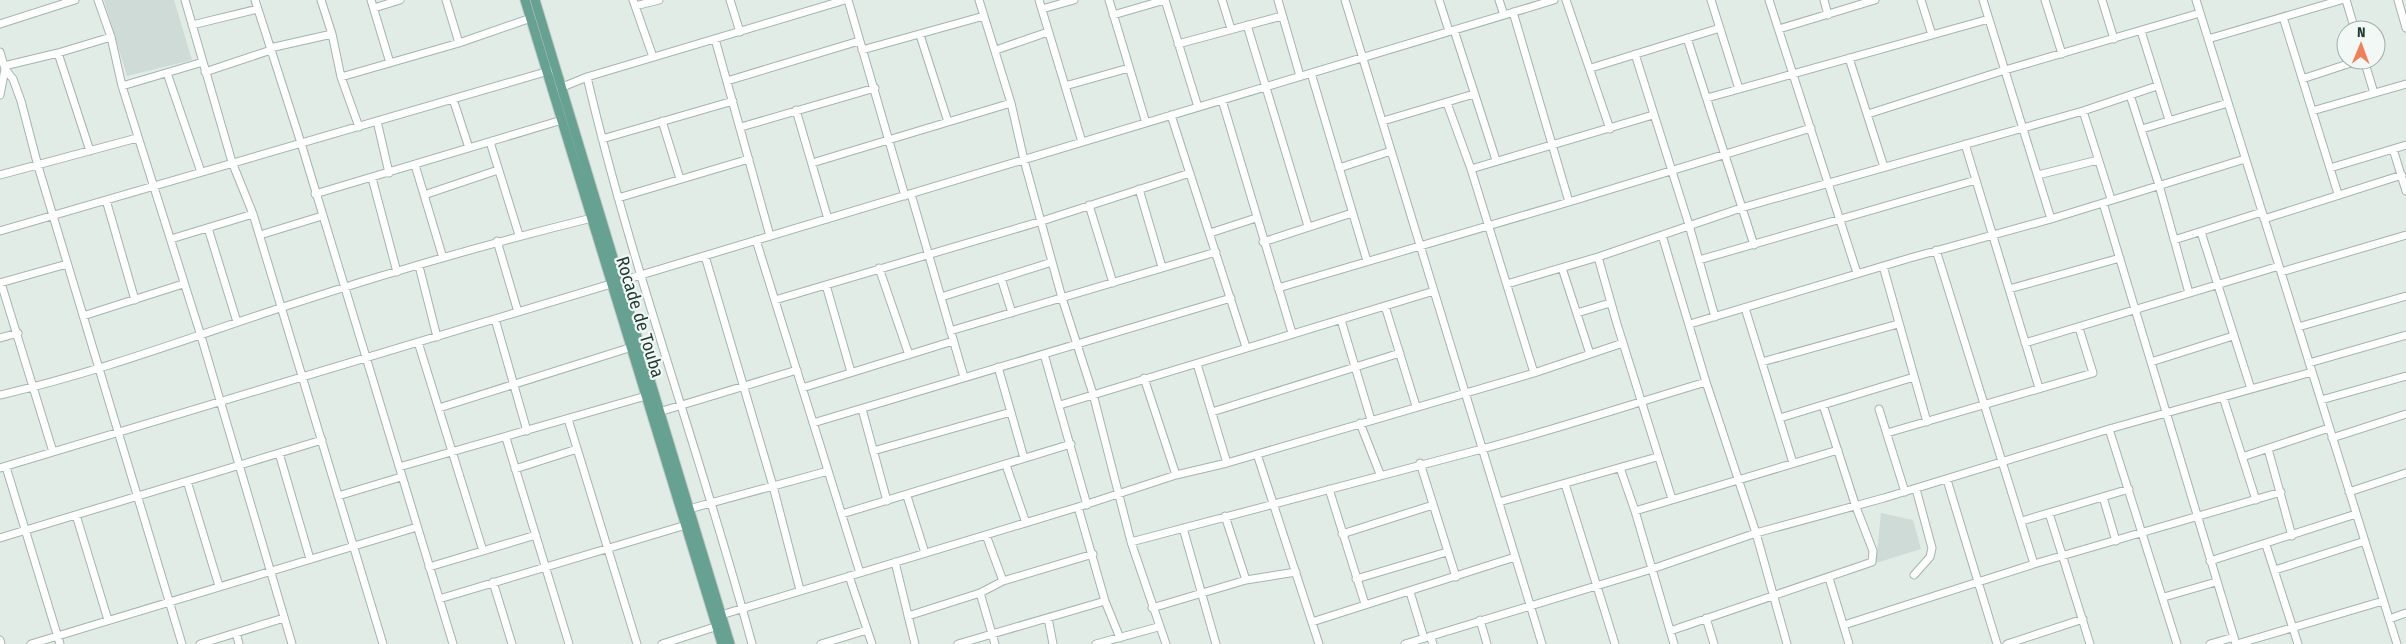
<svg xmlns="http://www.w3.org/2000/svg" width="2406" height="644" font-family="'Fira Sans Condensed',sans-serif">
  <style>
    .built { fill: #cfdbd6 }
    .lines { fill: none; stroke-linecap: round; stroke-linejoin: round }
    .minor-casing { stroke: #a4b4ae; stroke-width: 9 }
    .major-casing { stroke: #c1c8c6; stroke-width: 11 }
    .minor { stroke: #fff; stroke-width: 7 }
    .major { stroke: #66a192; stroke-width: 9 }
    .labels { text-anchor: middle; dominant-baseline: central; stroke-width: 4.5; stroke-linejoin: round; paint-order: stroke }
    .street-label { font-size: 18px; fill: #223c35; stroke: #f2f8f5 }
  </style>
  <rect width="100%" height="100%" fill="#e1ece7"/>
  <path class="built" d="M104,0H174L192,60L127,76Z
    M1881,513L1913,520L1921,549L1876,563Z"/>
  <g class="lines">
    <g class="minor-casing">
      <path id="minor" d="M98,0L111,37L122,86L201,336L292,644
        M185,0L232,162L253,214L383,644
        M255,0L301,143L453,644
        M321,0L332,34L341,77L359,127
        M371,0L390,63
        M446,0L459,43
        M633,0L653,57
        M730,0L740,32
        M848,0L905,196
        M979,0L1011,103L1024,160L1062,298L1093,394L1131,542L1166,644
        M1039,0L1082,142
        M1109,0L1146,123
        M1165,0L1198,107
        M1222,0L1231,29
        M1278,0L1300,76
        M1345,0L1542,644
        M1439,0L1449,31
        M1499,0L1504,15
        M1566,0L1610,129
        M1711,0L1739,89
        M1769,0L1857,273
        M1824,0L1828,15
        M1921,0L1932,35
        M1983,0L2051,219
        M2045,0L2062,54
        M2102,0L2114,39
        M2196,0L2397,644
        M2346,0L2355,30
        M2398,0L2406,28
        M635,6L659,0
        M374,8L400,0
        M1042,9L1074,0
        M1513,12L1569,202
        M1113,15L1165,0
        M2283,17L2338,194
        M0,24L75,0
        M192,25L258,9
        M1247,25L1308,226
        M1779,29L1875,0
        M1454,30L1496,160
        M2141,31L2169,120
        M920,35L948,122
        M1687,38L1754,245
        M715,39L770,236
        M2208,39L2341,0
        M1178,44L1282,16
        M270,48L332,34
        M862,50L984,16
        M996,50L1048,32
        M0,52L5,69L13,79L21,101L38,166L182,644
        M58,53L90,151
        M1635,54L1689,225L1715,317
        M1849,58L1884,167
        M2364,60L2374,93
        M4,66L58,53L111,37
        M1591,68L1720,28
        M205,72L271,50
        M167,73L201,172
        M1311,73L1367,261
        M341,77L459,43L531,18
        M587,77C632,270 701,454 752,644
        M2302,79L2360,60
        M727,81L859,41
        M122,86L203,62
        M1065,86L1129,68
        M560,88L587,77L845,0
        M0,95L5,69
        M2130,95L2159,185L2189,293
        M1707,98L1989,19
        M453,99L469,148
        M1222,100L1292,333
        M1447,103L1471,169L1534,373
        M796,110L828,219
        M2083,111L2111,199
        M2312,111L2406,84
        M1868,114L2005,70L2200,13
        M1171,115L1246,347
        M377,121L389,173
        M662,121L680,179
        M1383,121L1474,94
        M741,127L875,88
        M2142,129L2228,103
        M602,139L733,101
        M490,142L519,235
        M1965,144L2039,388
        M2393,149L2406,191
        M812,163L1011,103
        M415,165L443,258
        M1339,168L1391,151
        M2330,168L2406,145
        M1471,169L1653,115
        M0,175L137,138
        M2038,175L2098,160
        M372,178L397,272
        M1139,189L1162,267
        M315,194L562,120
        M911,194L964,377
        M424,195L498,170
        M618,198L749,159
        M106,200L135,300
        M2103,203L2236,644
        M1089,205L1113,283
        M2264,219L2402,175
        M208,228L237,322
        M0,231L552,70
        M2201,232L2251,389
        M1210,233L1256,218
        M260,235L322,216
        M1662,235L1706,382L1756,533L1787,644
        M171,239L253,214
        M756,240L860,573
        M2174,240L2262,212
        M497,241L518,312
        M1263,242L1352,213
        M1936,250L2034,564
        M705,256L773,486L800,590
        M1598,257L1617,324L1672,499
        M1699,260L1976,180
        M419,266L437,337
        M1883,266L1927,422
        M879,268L909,355
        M1562,268L1590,354
        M2281,272L2406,235
        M1001,278L1012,313
        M0,283L67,264
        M1,283L53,452
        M1507,284L1598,257L1741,208L2083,111L2157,86
        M826,285L851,372
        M1278,288L1569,202L1811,128
        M2009,289L2120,258
        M941,297L1052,262
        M775,300L1042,221L1190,173
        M1385,306L1416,406
        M1745,308L1793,463
        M1577,313L1610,303
        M83,316L183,284
        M495,319L527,431
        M1341,320L1371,420
        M1690,324L1910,258L2051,219L2245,159
        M2298,327L2406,296
        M950,331L1216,252
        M0,338L18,333
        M418,342L483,551
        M2025,343L2279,266
        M1044,354L1087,505
        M1762,362L1898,324
        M2151,362L2233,336
        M2309,363L2406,335
        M1197,364L1227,463
        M998,367L1024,458
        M1144,378L1176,475
        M802,388L953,341
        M0,395C96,373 189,338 283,307C386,273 490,243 596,217
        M2223,397L2256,500
        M2321,400L2406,376
        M1060,405L1434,291
        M439,408L632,347
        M862,409L887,501
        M1879,409L1905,492
        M659,412L797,370
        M1212,412L1400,353
        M1780,418L1914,377
        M568,419L637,644
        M813,423L1231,298
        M1360,423L1380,474
        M2109,429L2177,644
        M1887,433L2093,373L2079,328
        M506,438L569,644
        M2332,438L2406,414
        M2268,449L2292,536
        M873,451L1011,412
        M279,453L310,559
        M1257,454L1319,644
        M2242,457L2329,428
        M1420,463L1456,577
        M1006,465L1026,523
        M6,467L60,644
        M399,467L646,396
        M0,468L1554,0
        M1620,468L1635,511L1674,644
        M515,469L577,449
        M1947,480L1997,644
        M187,481L219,586
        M1565,484L1615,644
        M1329,489L1365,604
        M2349,492L2406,473
        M338,496L401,477
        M907,496L925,553
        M2103,497L2116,541
        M1499,502L1657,457
        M1078,507L1105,601L1120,638
        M689,509L828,471
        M1635,511L1838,450
        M2049,513L2090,644
        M842,514L1071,444
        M76,515L108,620
        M1225,516L1246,580
        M2022,521L2129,489
        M1183,528L1216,644
        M1342,534L1433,505
        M986,535L1003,581
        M0,538L322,440
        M1131,542C1248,510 1365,479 1482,449C1557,429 1632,404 1706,382
        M2266,545L2298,644
        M2210,561L2356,514
        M895,562L915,644
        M429,567L536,535
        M2275,570L2365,541
        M1914,575L1930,557L1932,548L1916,489
        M849,576L872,644
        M1829,578L1849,644
        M1356,579L1447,552
        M493,582L512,644
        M1410,592L1424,638
        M980,593L995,644
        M2164,597L2216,582
        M439,599L686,525
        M1152,608L1246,580L1296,572
        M721,615L1078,507L1176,475L1227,463L1534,373L1623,343
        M908,616L980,593L1003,581L1093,554
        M1048,618L1053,644
        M1706,618L1714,644
        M2389,619L2406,613
        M1480,620L1487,644
        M1312,622L1515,557
        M1844,625L2034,564L2281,492
        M1670,631L1872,562L1873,551L1856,507L1823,405
        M236,633L239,644
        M1430,636L1433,644
        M0,640L1,644
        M31,644L417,527
        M200,644L284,618
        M662,644L721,625
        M821,644L867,630
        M958,644L1105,601
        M1096,644L1158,627
        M1405,644L1652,569L1756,533L1884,498L2109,429L2312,372
        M2007,644L2083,619
        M2210,644L2234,637
        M2237,644L2383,601"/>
    </g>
    <g class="major-casing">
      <path id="major" d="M525,0L722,644
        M535,0L730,644"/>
    </g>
    <use href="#minor" class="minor"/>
    <use href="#major" class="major"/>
  </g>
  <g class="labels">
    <g class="street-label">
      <text transform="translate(640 317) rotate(73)">Rocade de Touba</text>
    </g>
  </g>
  <g transform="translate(2361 45) rotate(1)"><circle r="24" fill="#f2f8f5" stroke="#9fada8"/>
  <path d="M0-4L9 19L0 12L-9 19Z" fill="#f0805a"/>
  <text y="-8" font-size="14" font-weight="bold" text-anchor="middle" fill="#223c35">N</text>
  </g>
</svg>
